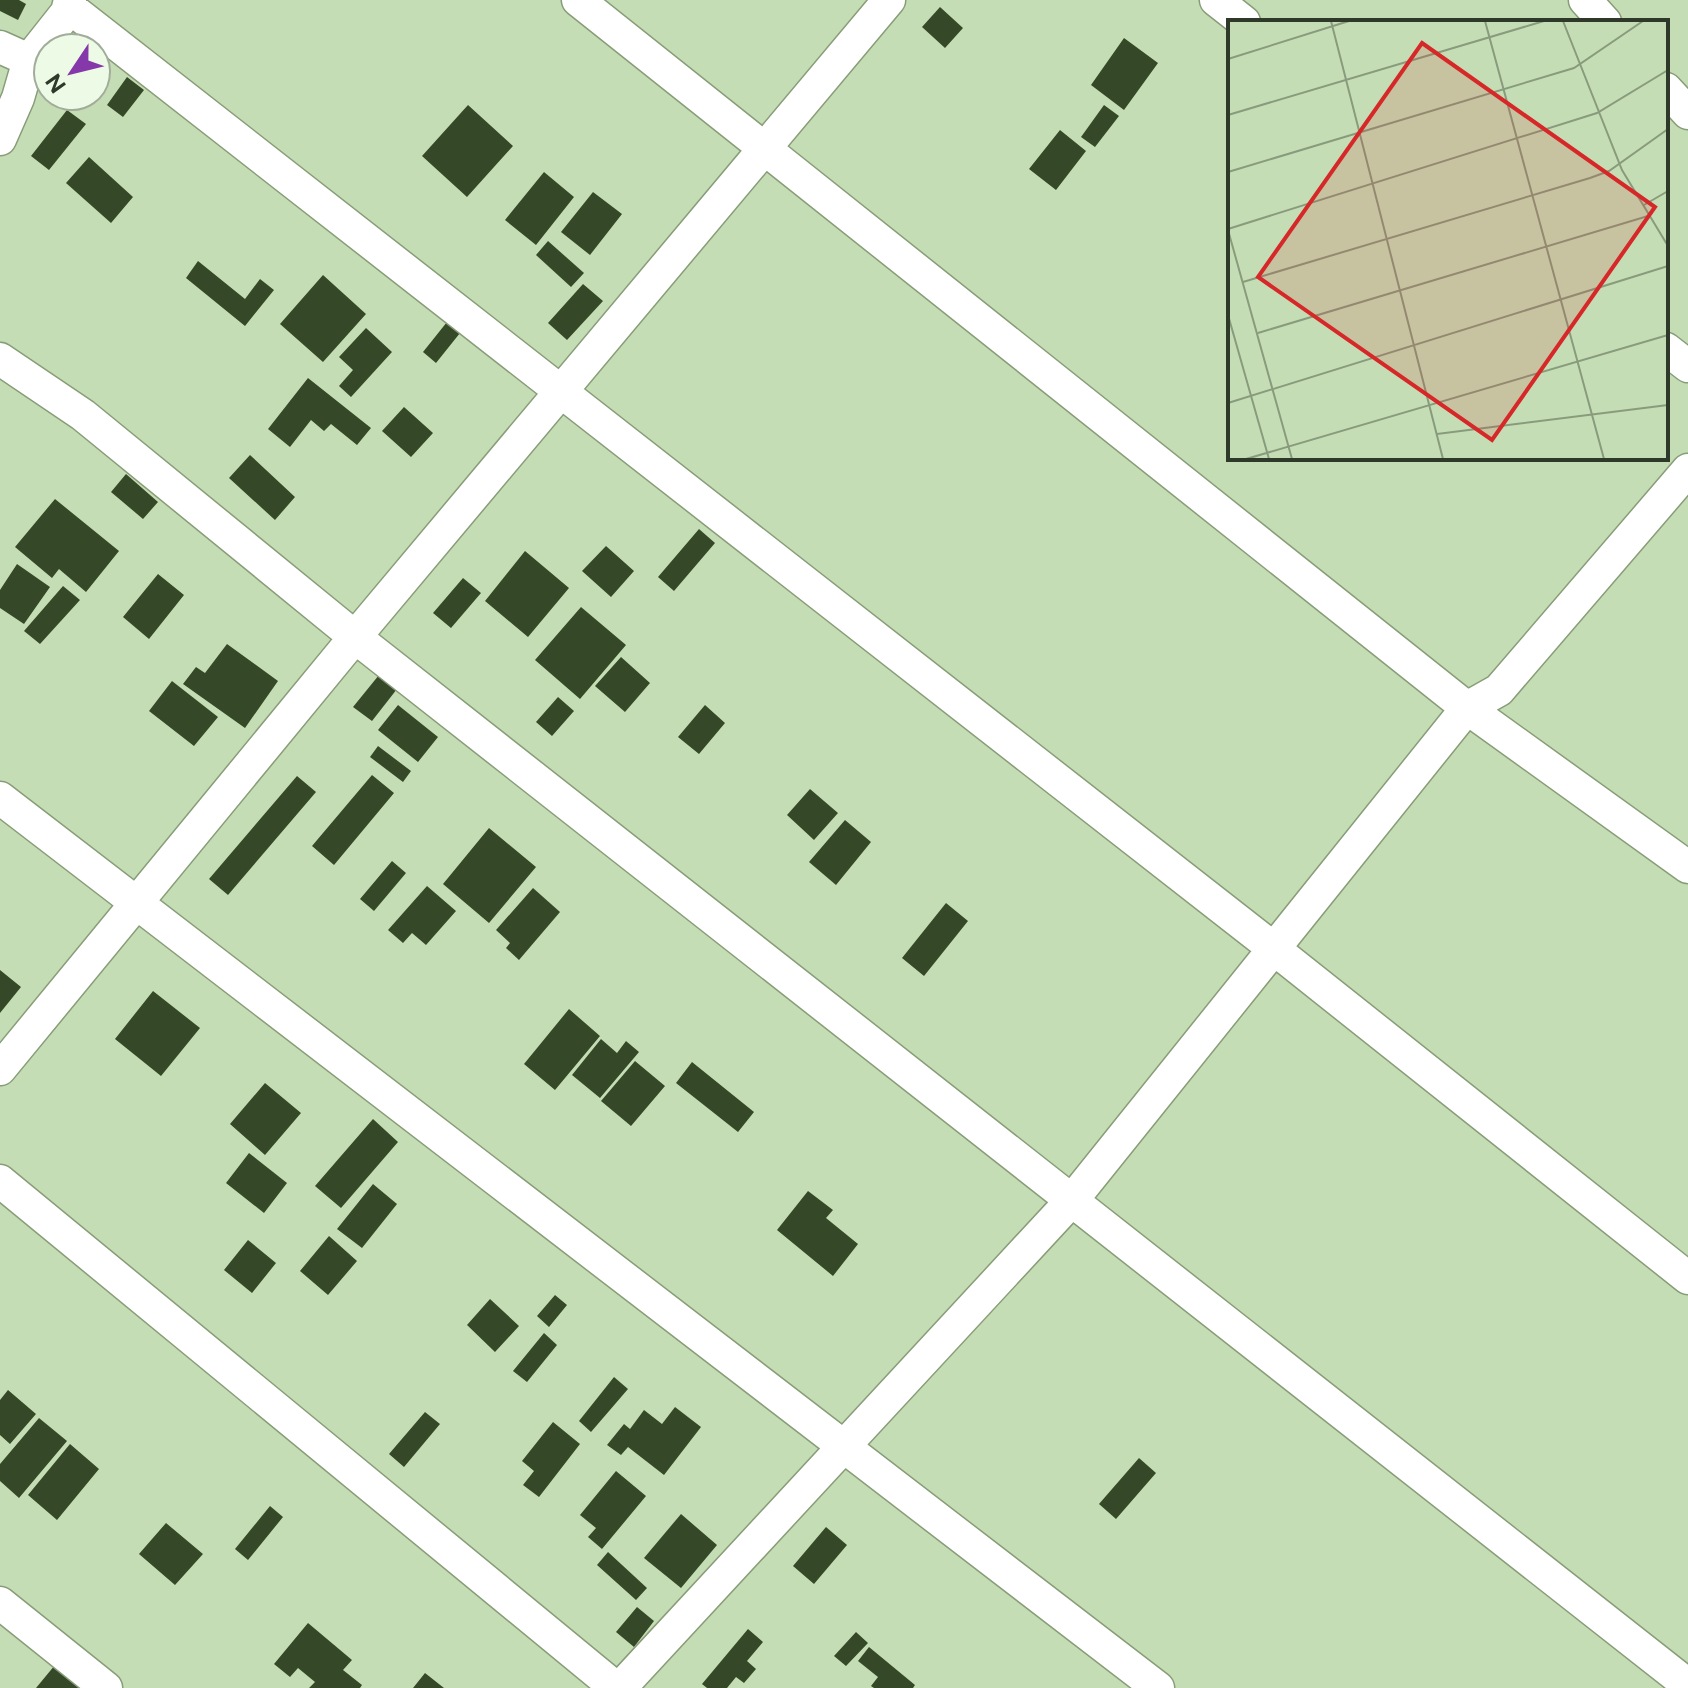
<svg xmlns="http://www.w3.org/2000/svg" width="1688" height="1688" font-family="'Public Sans',sans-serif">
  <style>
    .building { fill: #354827 }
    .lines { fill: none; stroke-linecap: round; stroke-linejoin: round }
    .street-casing { stroke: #879d78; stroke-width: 35 }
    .street { stroke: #fff; stroke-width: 32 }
    .inset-road { fill: none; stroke: #899b7d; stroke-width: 2 }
    .view { fill: #d62828; fill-opacity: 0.15; stroke: #d62828; stroke-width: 4 }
    .inset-edge { fill: none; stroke: #2f3929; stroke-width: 4 }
  </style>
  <rect width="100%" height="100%" fill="#c5ddb5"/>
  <path class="building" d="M0,0H19L26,4L18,20L0,11Z
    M940,7L963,28L945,48L922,27Z
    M1124,38L1158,63L1124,110L1091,85Z
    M127,77L144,90L123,117L107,105Z
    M468,105L513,146L467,197L422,156Z
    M1104,105L1119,116L1095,147L1081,137Z
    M67,110L86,124L49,170L31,156Z
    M1060,130L1086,151L1056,190L1029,169Z
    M89,157L133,197L111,223L66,183Z
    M544,172L574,197L536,245L505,220Z
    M593,192L622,214L590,255L561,232Z
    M548,241L584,273L571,287L536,255Z
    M198,261L245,299L260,279L274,290L245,326L186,278Z
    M323,275L366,314L323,362L280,324Z
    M583,284L603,301L567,340L548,323Z
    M447,322L460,333L436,363L423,352Z
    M366,328L392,352L351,397L339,386L353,370L339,357Z
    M308,378L371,428L357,445L331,424L324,431L311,420L290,447L268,429Z
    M404,407L433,433L411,457L382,431Z
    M250,455L295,497L275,520L229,478Z
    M126,474L158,502L143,519L111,492Z
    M55,499L119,551L86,592L59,569L52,578L15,547Z
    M699,529L715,543L674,591L658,577Z
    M606,546L634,571L611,597L582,571Z
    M525,551L569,588L528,637L485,601Z
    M17,564L50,587L24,624L0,608V590Z
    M158,574L184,595L149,639L123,617Z
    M463,578L481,593L451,628L433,613Z
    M63,586L80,600L40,644L24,631Z
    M581,607L626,645L580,699L535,660Z
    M227,644L278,681L245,728L183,684L196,667L205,673Z
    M621,657L650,683L625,712L595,686Z
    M379,675L397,689L372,721L353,707Z
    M172,681L218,717L194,746L149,711Z
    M558,697L574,711L552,736L536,722Z
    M398,705L438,737L418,762L378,730Z
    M705,705L725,723L699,754L678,737Z
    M378,746L411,771L403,782L370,757Z
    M372,775L394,793L334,865L312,846Z
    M297,776L316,792L228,895L209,879Z
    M810,789L838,813L814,840L787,815Z
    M845,820L871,842L836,885L809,862Z
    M489,828L536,867L489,923L443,884Z
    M392,861L406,873L374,911L360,899Z
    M427,886L456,911L426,945L412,933L403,943L388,930Z
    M533,888L560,912L519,960L506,948L510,943L496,930Z
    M946,903L968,921L924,976L902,958Z
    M0,970L21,987L0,1013Z
    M153,991L200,1028L161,1076L115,1039Z
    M569,1009L600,1036L555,1090L524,1064Z
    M601,1039L617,1053L626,1041L639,1052L600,1098L572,1075Z
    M635,1061L665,1086L631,1126L601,1101Z
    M692,1062L754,1112L738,1132L676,1083Z
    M265,1083L301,1113L265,1155L230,1124Z
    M373,1119L398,1142L341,1208L315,1186Z
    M249,1153L287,1183L264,1213L226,1183Z
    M373,1184L397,1204L362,1248L337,1229Z
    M808,1191L833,1210L826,1218L858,1244L833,1276L777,1230Z
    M329,1236L357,1261L328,1295L300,1271Z
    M248,1240L276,1263L252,1293L224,1270Z
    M555,1295L567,1305L549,1327L537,1316Z
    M490,1299L519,1326L495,1352L467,1325Z
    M544,1333L557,1345L527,1382L513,1371Z
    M614,1377L628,1389L591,1432L579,1421Z
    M8,1390L36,1414L10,1444L0,1435V1400Z
    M675,1407L701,1427L664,1475L628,1447L621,1455L607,1445L624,1424L630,1429L644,1410L662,1424Z
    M425,1412L440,1424L404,1467L389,1454Z
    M39,1418L67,1441L19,1498L0,1481V1464Z
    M553,1422L580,1444L539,1497L523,1485L534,1471L522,1461Z
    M70,1444L99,1469L57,1520L28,1495Z
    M1139,1458L1156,1473L1116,1519L1099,1504Z
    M616,1471L646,1496L602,1549L588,1537L596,1528L580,1515Z
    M270,1506L283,1517L248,1560L235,1549Z
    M681,1514L717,1545L681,1588L644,1558Z
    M166,1523L203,1554L175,1585L139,1554Z
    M826,1527L847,1545L814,1584L793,1566Z
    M608,1552L647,1588L636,1600L597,1565Z
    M637,1607L654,1621L634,1647L616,1632Z
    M308,1623L352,1660L343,1670L362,1685L360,1688H309L315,1682L298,1668L290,1677L274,1664Z
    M748,1629L763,1642L747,1661L756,1669L744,1683L736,1677L727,1688H707L702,1684Z
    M856,1632L868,1643L846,1666L834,1656Z
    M869,1647L915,1685L913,1688H874L871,1686L878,1677L858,1661Z
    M55,1665L83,1688H36Z
    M425,1673L444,1688H413Z"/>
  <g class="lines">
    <g class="street-casing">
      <path id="street" d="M578,0L1467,708L1688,867
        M1216,0L1244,22
        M1585,0L1605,22
        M69,7L1273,948L1688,1278
        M0,47L29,60
        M1666,89L1688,113
        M0,139L18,98L29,60L67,12L70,0
        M1666,349L1688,366
        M0,359L83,415L355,637L1688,1685
        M0,798L1158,1688
        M0,1069L355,637L889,0
        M0,1181L616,1688
        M0,1603L106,1688
        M620,1688L1073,1199L1467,708L1499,690L1688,470"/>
    </g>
    <use href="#street" class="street"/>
  </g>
  <g transform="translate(1228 20)">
    <rect width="440" height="440" fill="#c5ddb5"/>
    <path class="inset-road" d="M103,1L215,439M257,1L376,439M335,1L394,150L440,226M0,39L121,1M0,95L316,1M0,152L346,48L415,1M416,185L440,171M0,209L369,93L440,50M0,210L64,439M15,262L362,158L381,151L440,109M0,295L41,439M30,313L420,196M0,383L440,246M209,414L440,385M18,439L440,315"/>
    <path class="view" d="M194,23L427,187L264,420L30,257Z"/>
    <rect width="440" height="440" class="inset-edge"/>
  </g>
  <g transform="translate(72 72) rotate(235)"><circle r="38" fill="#edfae5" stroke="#a1ad9a" stroke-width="2"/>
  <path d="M0-6L14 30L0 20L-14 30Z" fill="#8538a9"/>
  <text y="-12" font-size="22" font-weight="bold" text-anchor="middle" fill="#2f3929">N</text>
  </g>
</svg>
